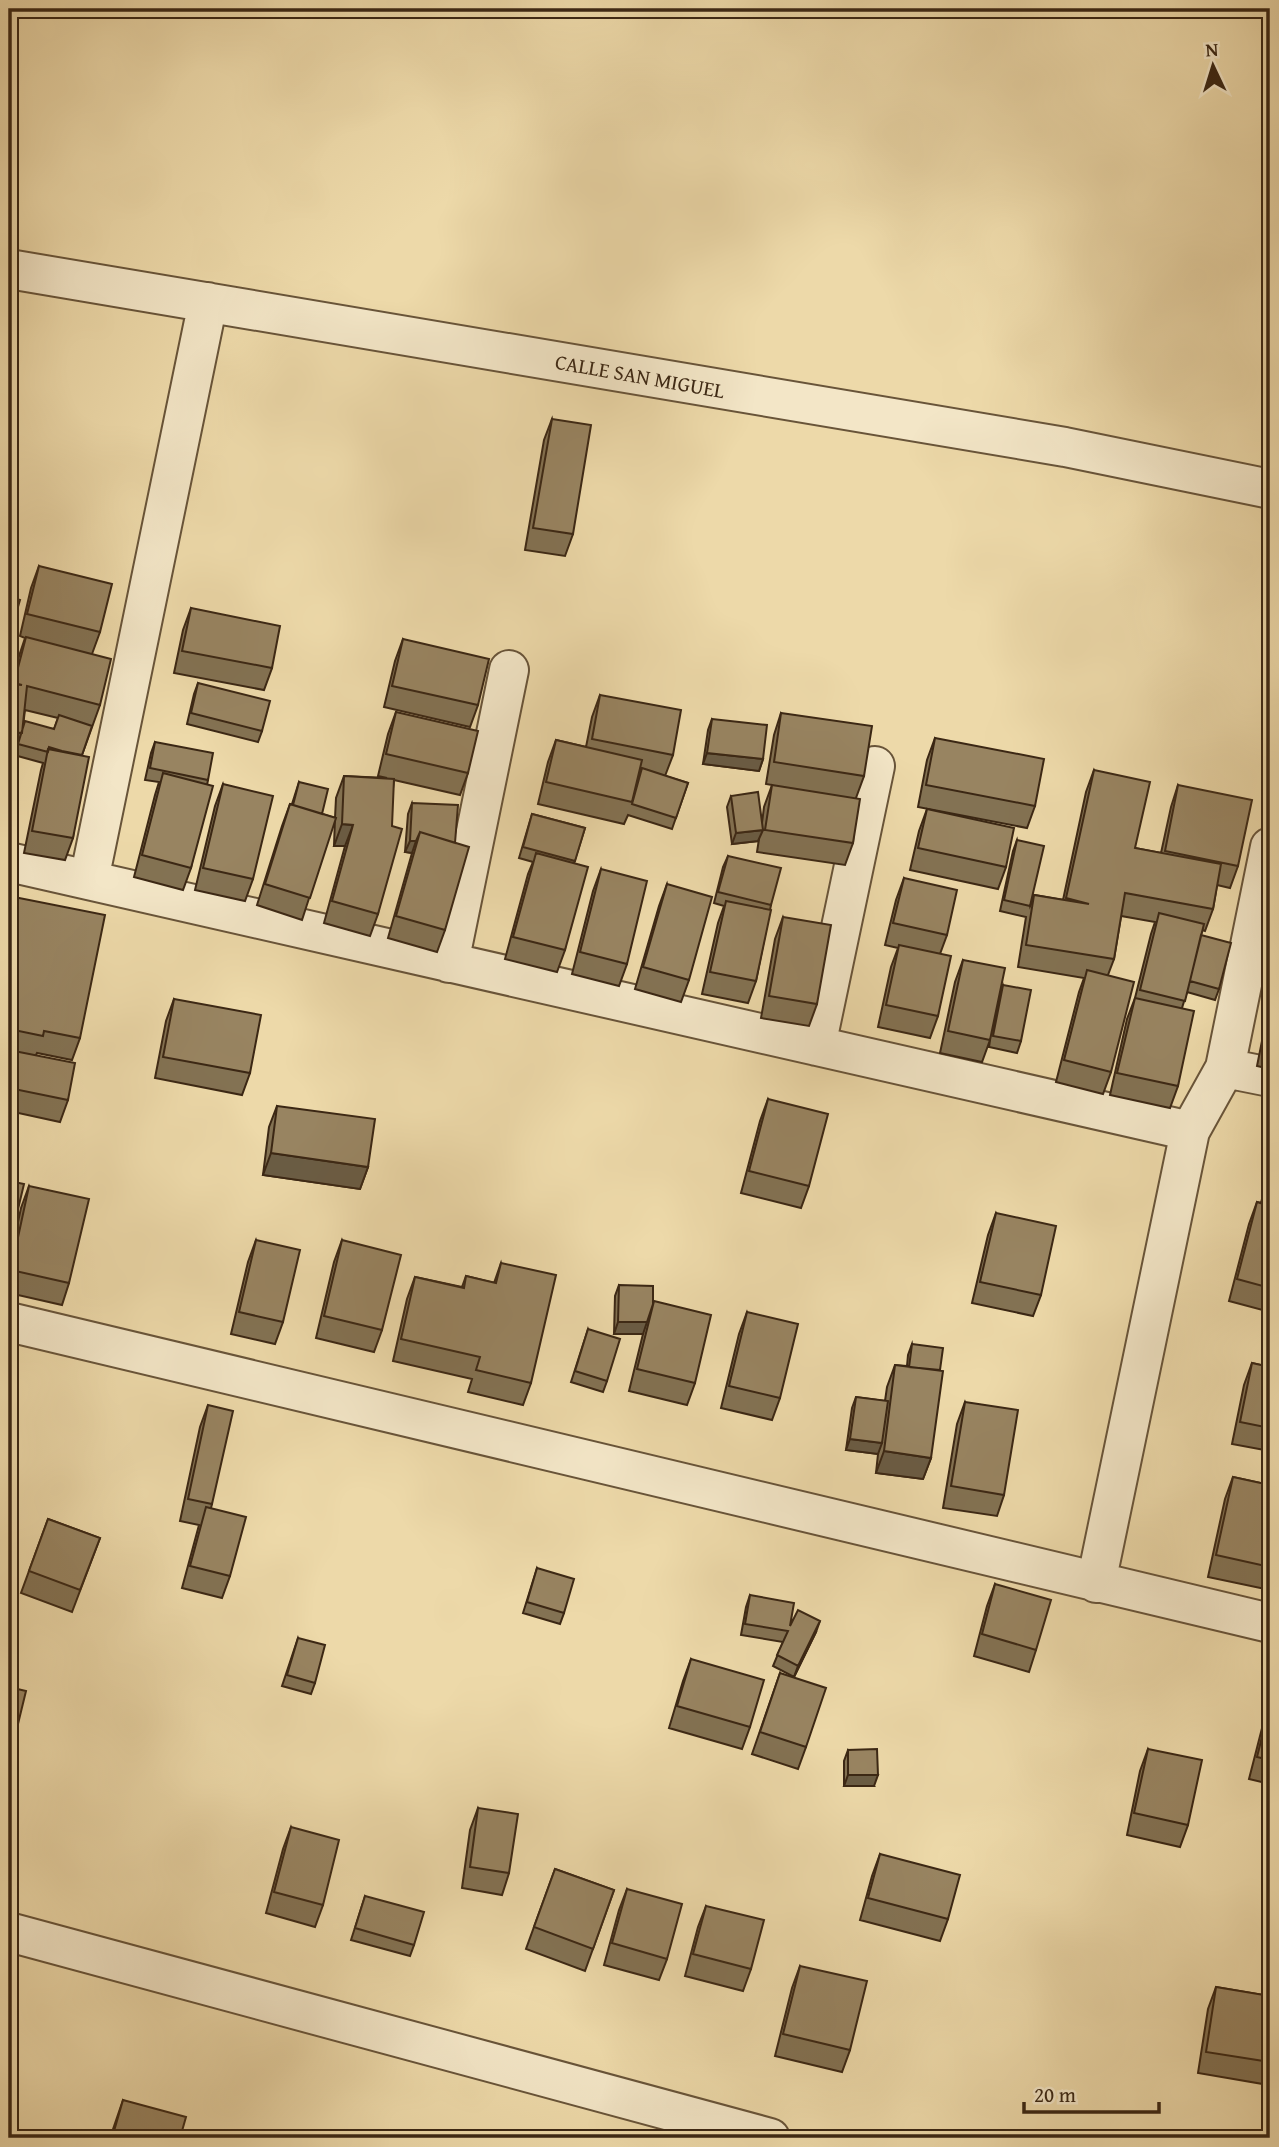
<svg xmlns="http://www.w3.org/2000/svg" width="1279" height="2147" font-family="'Gentium Book Plus',serif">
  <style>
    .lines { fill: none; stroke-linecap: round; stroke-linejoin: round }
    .minor-casing { stroke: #685439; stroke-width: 42 }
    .minor { stroke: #f3e6c7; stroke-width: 38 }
    .wall { fill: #837253; stroke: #3b2714; stroke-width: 2; fill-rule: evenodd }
    .shaded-wall { fill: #6a5c44; stroke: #3b2714; stroke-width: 2 }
    .building { fill: #988461; stroke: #3b2714; stroke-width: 2 }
    .labels { text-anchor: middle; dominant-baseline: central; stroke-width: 7; stroke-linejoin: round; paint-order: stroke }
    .street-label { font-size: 21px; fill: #3b2714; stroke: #f3e6c7 }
  </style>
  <rect width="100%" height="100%" fill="#edd9a9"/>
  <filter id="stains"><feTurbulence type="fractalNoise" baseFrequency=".00286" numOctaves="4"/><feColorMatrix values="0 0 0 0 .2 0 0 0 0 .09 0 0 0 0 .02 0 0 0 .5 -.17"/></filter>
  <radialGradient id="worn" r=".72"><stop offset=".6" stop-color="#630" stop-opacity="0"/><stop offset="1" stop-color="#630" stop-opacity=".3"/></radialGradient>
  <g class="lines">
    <g class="minor-casing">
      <path id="minor" d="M9,269L1065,447L1270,489
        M9,862L1190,1131
        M89,880L208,302
        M449,963L509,670
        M816,1046L875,766
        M1225,1068L1270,1077
        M9,1322L1270,1623
        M1096,1583L1190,1131L1225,1068L1270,847
        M9,1932L770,2138"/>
    </g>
    <use href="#minor" class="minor"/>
  </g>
  <path class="wall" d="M552,419L573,534L565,556L525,550L544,440Z
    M39,566L100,632L92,654L100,705L82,755L73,838L65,860L24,853L41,770L43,763L14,755L9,754L11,684L18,659L25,638L20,636L31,588ZM25,710L58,718L54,729L23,726Z
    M191,608L272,668L264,690L174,673L183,630Z
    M403,639L478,705L470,727L384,707L395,661Z
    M198,683L262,731L258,742L187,724L194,694Z
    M600,695L673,755L665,776L688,783L672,829L628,815L624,824L538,804L548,762L556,740L586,747L592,717Z
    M396,712L468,773L460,795L394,780L378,914L370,936L324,923L345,846H334L335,818L302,920L257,905L282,826L290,804H292L299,782L322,814L335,818L336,798L344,776L387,778L378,776L388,734Z
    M781,713L864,776L856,798L853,843L845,865L757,852L759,839L758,841L732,844L727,807L731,796L762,823L764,807L772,785L766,784L774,735Z
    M712,719L763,759L759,771L703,764L708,730Z
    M935,738L1035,806L1027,828L918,807L927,760Z
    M155,742L208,780L191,868L183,890L134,877L155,795L159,782L145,780L151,753Z
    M1094,770L1135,848L1161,853L1171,807L1178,785L1238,866L1230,888L1217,885L1213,909L1205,931L1202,930L1201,935L1219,989L1215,1000L1187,992L1182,1008L1178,1086L1170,1108L1110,1095L1127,1019L1135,998L1151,934L1155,922L1121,916L1114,959L1108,975L1111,1072L1103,1094L1056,1082L1079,992L1084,978L1018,967L1026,917L1000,911L1013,851L1017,840L1030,906L1034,895L1063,900L1086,792Z
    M223,784L253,879L245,901L195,890L215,806Z
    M412,803L445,930L437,952L388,938L412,853L405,852L408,814Z
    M927,809L1006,867L998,889L910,870L919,831Z
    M532,814L585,828L574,863L565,950L557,972L505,959L528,874L533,862L519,858Z
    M728,856L771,905L756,981L748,1003L702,994L718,923L724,906L714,903L723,867Z
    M601,869L627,964L619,986L572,974L593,891Z
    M904,878L947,935L940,954L938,1016L930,1038L878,1027L891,967L898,948L885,945L896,900Z
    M667,884L689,980L681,1002L635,989L659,906Z
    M9,896L80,1038L72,1060L37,1053L36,1055L68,1100L60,1122L9,1111Z
    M783,917L817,1004L809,1026L761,1018L775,939Z
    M963,960L1000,993L1003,985L1021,1041L1017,1053L989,1047L990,1040L982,1062L940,1053L955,982Z
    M1270,978V1004L1265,1003Z
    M174,999L250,1073L242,1095L155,1078L166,1021Z
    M1270,1012V1069L1257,1066L1265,1026Z
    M768,1099L809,1186L801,1208L741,1193L760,1121Z
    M277,1106L368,1167L360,1189L263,1175L269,1127Z
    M1270,1173V1312L1229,1301L1249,1224L1257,1202L1261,1203L1265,1187Z
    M29,1186L69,1283L62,1305L9,1293V1264L21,1208Z
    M996,1213L1041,1295L1033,1316L972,1303L988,1235Z
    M256,1240L283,1322L275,1344L231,1334L248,1262Z
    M342,1240L382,1330L374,1352L316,1338L334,1262Z
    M501,1263L531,1383L523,1405L468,1392L472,1379L393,1361L407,1299L415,1277L462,1287L466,1276L494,1283Z
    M619,1285L653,1304L695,1383L687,1405L629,1391L643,1334H614L615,1296Z
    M747,1312L780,1398L772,1420L721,1408L739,1334Z
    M588,1329L607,1381L603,1392L571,1382Z
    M912,1344L931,1458L923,1479L876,1473L878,1454L846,1450L852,1408L856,1397L885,1401L887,1387L895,1365L907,1366L908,1355Z
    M1252,1363L1270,1367V1451L1232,1444L1244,1385Z
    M965,1402L1004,1495L997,1516L943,1508L957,1424Z
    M208,1405L212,1504L211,1508L230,1576L222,1598L182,1588L199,1525L180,1521L200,1427Z
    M1233,1477L1270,1485V1590L1208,1577L1225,1499Z
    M48,1519L100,1538L72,1612L21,1593Z
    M537,1568L564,1613L560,1624L523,1613Z
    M995,1584L1036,1650L1029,1672L974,1656L987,1606Z
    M750,1595L790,1626L816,1632L794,1677L773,1666L783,1642L741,1635L746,1607Z
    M298,1638L315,1683L311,1694L282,1686Z
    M691,1659L750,1727L742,1749L669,1728L683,1681Z
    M780,1673L806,1747L798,1769L752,1754Z
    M1270,1697V1784L1249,1779Z
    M1148,1749L1188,1825L1180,1847L1127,1835L1140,1771Z
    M848,1750L874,1786H844V1761Z
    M478,1808L509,1873L502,1895L462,1888L470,1830Z
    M291,1827L323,1905L315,1927L266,1913L283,1849Z
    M880,1854L948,1919L940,1941L860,1920L872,1876Z
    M555,1869L614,1890L585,1971L526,1949Z
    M627,1889L667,1959L659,1980L604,1965L619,1910Z
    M365,1896L414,1945L410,1956L351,1940Z
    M706,1906L751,1969L743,1991L685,1976L698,1927Z
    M800,1966L850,2050L842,2072L775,2056L792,1988Z
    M1216,1987L1270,1996V2063L1263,2084L1198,2073L1208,2009Z
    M123,2100L180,2138H110Z"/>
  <path class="shaded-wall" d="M9,732L22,733L14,755L9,754Z
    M707,753L763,759L759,771L703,764Z
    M342,824L353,825L345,846H334Z
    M763,830L758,841L732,844L736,833Z
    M410,841H416L412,853L405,852Z
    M271,1153L368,1167L360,1189L263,1175Z
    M618,1322H647L643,1334H614Z
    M850,1439L882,1443L878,1454L846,1450Z
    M884,1451L931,1458L923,1479L876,1473Z
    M820,1621L816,1632L794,1677L798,1666Z
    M848,1775H878L874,1786H844Z"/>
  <path class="building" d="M552,419L591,425L573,534L533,528Z
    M39,566L112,584L100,632L27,614Z
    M9,597L20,600L9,638Z
    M191,608L280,626L272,668L182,651Z
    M26,637L111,659L100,705L27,686L22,733L9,732V684L22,685L14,683Z
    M403,639L489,659L478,705L392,686Z
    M198,683L270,701L262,731L191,713Z
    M600,695L681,710L673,755L592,739Z
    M396,712L478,731L468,773L386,754Z
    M781,713L872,726L864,776L774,762Z
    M59,715L92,726L82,755L62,751L49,747L48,752L18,744L25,721L54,729Z
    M712,719L767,725L763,759L707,753Z
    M935,738L1044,759L1035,806L926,785Z
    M556,740L642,760L632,802L546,782Z
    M155,742L213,753L208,780L150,768Z
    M48,749L89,757L73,838L32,831Z
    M9,759H13L9,800Z
    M642,768L688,783L676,818L632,804Z
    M1094,770L1150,782L1135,848L1221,864L1213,909L1125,893L1114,959L1026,945L1034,895L1089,904L1066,898Z
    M163,773L213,786L191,868L142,855Z
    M344,776L394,779L392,826L402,829L378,914L332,901L353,825L342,824Z
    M299,782L328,789L322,814L293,805Z
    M223,784L273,796L253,879L203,868Z
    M772,785L860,799L853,843L765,830Z
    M1178,785L1252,800L1238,866L1165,851Z
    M758,792L763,830L736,833L731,796Z
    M412,803L458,805L455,843L420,832L416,841H410Z
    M290,804L336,818L310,898L265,884Z
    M927,809L1014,828L1006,867L918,848Z
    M532,814L585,828L575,861L523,847Z
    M420,832L469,847L445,930L396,916Z
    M1017,840L1044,846L1030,906L1004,900Z
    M536,853L588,867L565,950L513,937Z
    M728,856L781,868L771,905L718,892Z
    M601,869L647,881L627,964L580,952Z
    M904,878L957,890L947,935L893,923Z
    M667,884L712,897L689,980L643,967Z
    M9,896L105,915L80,1038L44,1031L43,1036L9,1029Z
    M726,901L771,910L756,981L710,972Z
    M1159,913L1204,924L1185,1001L1140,990Z
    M783,917L831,925L817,1004L769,996Z
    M1201,935L1231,943L1219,989L1190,981Z
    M899,945L951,956L938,1016L886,1005Z
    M963,960L1005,968L990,1040L948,1031Z
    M1087,970L1134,982L1111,1072L1064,1060Z
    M1003,985L1031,990L1021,1041L993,1036Z
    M1135,998L1194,1011L1178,1086L1117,1073Z
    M174,999L261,1015L250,1073L163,1057Z
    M1270,1017V1045L1265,1044Z
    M9,1050L75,1063L68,1100L9,1088Z
    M768,1099L828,1114L809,1186L749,1171Z
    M277,1106L375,1119L368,1167L271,1153Z
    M1270,1178V1200L1265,1199Z
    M9,1181L24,1184L9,1247Z
    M29,1186L89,1199L69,1283L11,1270Z
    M1257,1202L1270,1206V1288L1237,1279Z
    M996,1213L1056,1226L1041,1295L980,1282Z
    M256,1240L300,1250L283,1322L239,1312Z
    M342,1240L401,1255L382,1330L324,1316Z
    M501,1263L556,1275L531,1383L476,1370L480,1357L401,1339L415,1277L464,1288L466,1276L496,1283Z
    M619,1285L653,1286V1304L647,1322H618Z
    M654,1301L711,1315L695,1383L637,1369Z
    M747,1312L798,1324L780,1398L729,1386Z
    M588,1329L620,1339L607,1381L575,1371Z
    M912,1344L943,1348L940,1370L909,1367Z
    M1252,1363L1270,1367V1428L1240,1422Z
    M895,1365L943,1371L931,1458L884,1451Z
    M856,1397L888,1401L882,1443L850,1439Z
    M965,1402L1018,1410L1004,1495L951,1486Z
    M208,1405L233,1411L212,1504L188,1499Z
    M1233,1477L1270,1485V1567L1216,1555Z
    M206,1507L246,1517L230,1576L190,1566Z
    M48,1519L100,1538L80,1590L29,1571Z
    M537,1568L574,1579L564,1613L527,1602Z
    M995,1584L1051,1600L1036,1650L982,1634Z
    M750,1595L794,1603L790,1626L798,1610L820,1621L798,1666L777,1655L788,1631L745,1624Z
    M298,1638L325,1645L315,1683L287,1675Z
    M691,1659L764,1680L750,1727L677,1706Z
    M780,1673L826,1688L806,1747L760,1732Z
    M9,1687L26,1691L9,1761Z
    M1270,1705V1760L1257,1757Z
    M877,1749L878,1775H848V1750Z
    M1148,1749L1202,1760L1188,1825L1134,1813Z
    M478,1808L518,1814L509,1873L470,1867Z
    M291,1827L339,1840L323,1905L274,1892Z
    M880,1854L960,1875L948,1919L868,1898Z
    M555,1869L614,1890L593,1949L534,1927Z
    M627,1889L682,1904L667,1959L612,1943Z
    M365,1896L424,1912L414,1945L355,1928Z
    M706,1906L764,1920L751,1969L693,1954Z
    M800,1966L867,1981L850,2050L783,2034Z
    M1216,1987L1270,1996V2062L1206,2052Z
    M123,2100L186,2117L180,2138H112Z"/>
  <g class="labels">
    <g class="street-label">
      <text transform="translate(640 376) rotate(10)">CALLE SAN MIGUEL</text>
    </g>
  </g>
  <rect width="1279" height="2147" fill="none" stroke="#edd9a9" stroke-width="35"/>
  <rect x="10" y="10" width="1258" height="2126" fill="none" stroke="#3b2714" stroke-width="3.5"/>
  <rect x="18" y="18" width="1244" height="2112" fill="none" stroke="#3b2714" stroke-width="2"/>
  <g transform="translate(1213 66) rotate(356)" stroke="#f3e6c7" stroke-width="5" paint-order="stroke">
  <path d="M0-5L12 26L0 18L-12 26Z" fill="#3b2714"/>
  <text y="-10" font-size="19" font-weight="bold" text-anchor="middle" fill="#3b2714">N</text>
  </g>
  <path d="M1024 2102v10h135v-10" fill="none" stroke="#3b2714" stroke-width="3.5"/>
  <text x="1034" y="2102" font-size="21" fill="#3b2714" stroke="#f3e6c7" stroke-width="5" paint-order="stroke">20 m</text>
  <rect width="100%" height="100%" filter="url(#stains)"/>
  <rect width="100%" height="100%" fill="url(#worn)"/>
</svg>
